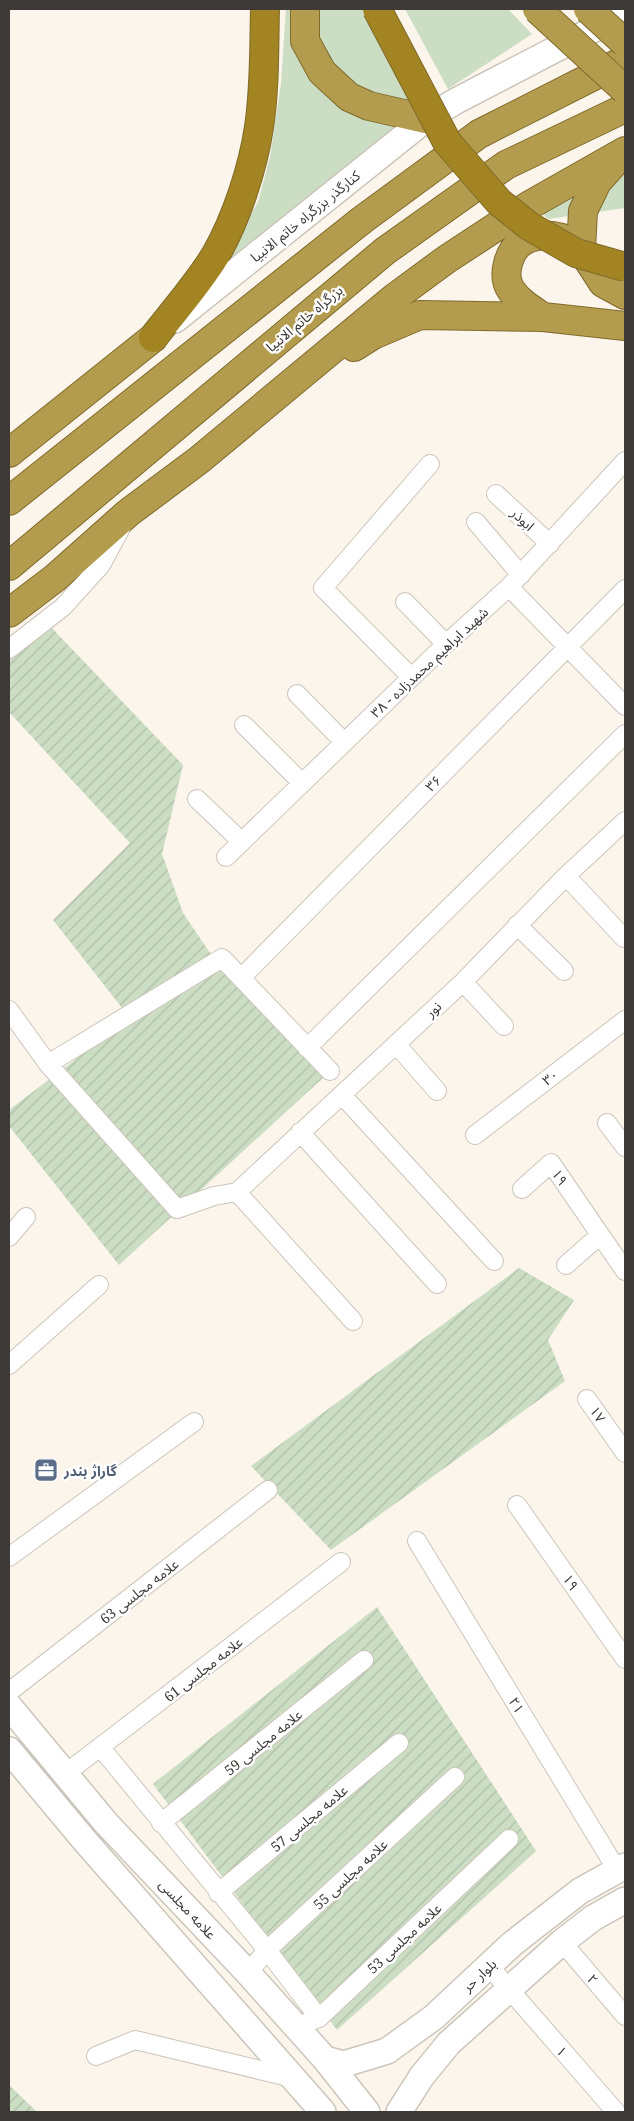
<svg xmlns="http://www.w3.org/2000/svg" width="634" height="2121" font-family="'Noto Serif','Noto Sans Arabic',serif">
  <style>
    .grass { fill: #cbddc3 }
    .garden { fill: url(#garden-furrows) }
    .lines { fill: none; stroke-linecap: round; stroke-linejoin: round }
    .minor-casing { stroke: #ccc5bb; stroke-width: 20 }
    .secondary-casing { stroke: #ccc5bb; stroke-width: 28 }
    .trunk-casing { stroke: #7f6a2a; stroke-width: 30 }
    .motorway-casing { stroke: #7f6a2a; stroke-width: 30 }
    .minor { stroke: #fff; stroke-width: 18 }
    .secondary { stroke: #fff; stroke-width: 25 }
    .trunk { stroke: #b49c4f; stroke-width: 28 }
    .motorway { stroke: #a28423; stroke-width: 28 }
    .trunk-bridge-casing { stroke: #7f6a2a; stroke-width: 30; stroke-linecap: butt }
    .motorway-bridge-casing { stroke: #7f6a2a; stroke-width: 30; stroke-linecap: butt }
    .trunk-bridge { stroke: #b49c4f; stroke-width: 28 }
    .motorway-bridge { stroke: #a28423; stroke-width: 28 }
    .labels { text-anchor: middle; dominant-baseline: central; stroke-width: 5; stroke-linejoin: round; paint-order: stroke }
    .street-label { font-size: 14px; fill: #3d3a37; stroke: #fff }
    .service-label { font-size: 14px; font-weight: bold; fill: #4e5e75; stroke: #fff; text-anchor: start }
  </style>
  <defs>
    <pattern id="garden-furrows" width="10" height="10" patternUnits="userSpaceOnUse" patternTransform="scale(1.25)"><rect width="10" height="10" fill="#cbddc3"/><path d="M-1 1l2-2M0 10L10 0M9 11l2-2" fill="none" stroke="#afbea8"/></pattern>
  </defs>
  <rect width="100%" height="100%" fill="#fbf5eb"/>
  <path class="grass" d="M286,9H295L292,23L300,62L327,97L375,119L398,124L213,275L258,202L270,157L281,83Z
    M313,9H364L417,105L365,93L320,53Z
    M405,9H508L532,34L448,89Z
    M625,164V208L548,219L542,213Z"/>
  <path class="garden" d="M47,623L183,765L162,854L183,913L212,956L324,1077L119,1265L9,1126V1110L130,1018L53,920L130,843L9,712V653Z
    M519,1268L574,1300L548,1340L565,1381L331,1550L251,1466Z
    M377,1607L536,1851L337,2030L153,1784Z
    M9,2085L37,2112H9Z"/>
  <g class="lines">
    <g class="minor-casing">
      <path id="minor" d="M496,494L550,544
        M476,522L521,575
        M509,587L625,706
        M405,602L446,644
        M9,649L63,607L101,565L122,526
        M411,677L323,588L430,464
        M297,694L344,742
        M244,725L302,783
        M197,799L241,841
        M226,857L446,644L509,587L625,461
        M566,876L624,938
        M517,925L564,971
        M241,978L625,589
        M463,982L504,1026
        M9,1010L48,1064L222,958L330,1071
        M396,1044L437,1091
        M307,1048L625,734
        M48,1064L177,1209L214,1196L237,1192
        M342,1095L494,1261
        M607,1123L625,1147
        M300,1132L437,1284
        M475,1135L625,1020
        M522,1189L551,1163L625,1271
        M237,1192L463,982L566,876L625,821
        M237,1192L353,1321
        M9,1237L26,1217
        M566,1265L600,1235
        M9,1365L99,1285
        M587,1399L625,1453
        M517,1505L625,1659
        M417,1541L617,1870
        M9,1557L194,1422
        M9,1692L268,1490
        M101,1748L267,1950L319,2018
        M65,1774L341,1562
        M161,1823L364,1660
        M218,1893L399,1743
        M562,1942L625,2016
        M489,1966L616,2112
        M248,1973L267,1950L455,1777
        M308,2022L319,2018L509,1839
        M96,2056L135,2040L293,2078"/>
    </g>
    <g class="secondary-casing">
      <path id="secondary" d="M175,320L426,119L456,101L625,13
        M9,1706L106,1823L248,1973L325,2059L367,2112
        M9,1750L85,1841L323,2112
        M325,2059L344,2064L387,2051L434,2017L512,1944L580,1891L625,1866
        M399,2112L422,2076L449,2043L562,1942L593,1918L625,1900"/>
    </g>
    <g class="trunk-casing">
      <path id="trunk" d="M305,9V41L322,72L349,97L369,106L426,119
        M615,162L597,182L583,211L581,249L603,283L625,295
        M543,317C531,309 519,302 511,290C501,275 509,248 525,240C536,234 551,235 562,238
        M354,347L373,335L420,315L543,317L625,326
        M9,453L153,338
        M9,501L362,220L479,134L625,60
        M9,566L385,251L506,165L625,108
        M9,613L55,578L128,513L199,460L394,298L447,259L528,206L625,151"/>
    </g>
    <g class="motorway-casing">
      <path id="motorway" d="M153,338C174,311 197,285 215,256C236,220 253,168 259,127C265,88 264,48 265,9"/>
    </g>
    <use href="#minor" class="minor"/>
    <use href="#secondary" class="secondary"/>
    <use href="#trunk" class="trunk"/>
    <use href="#motorway" class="motorway"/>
    <g class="trunk-bridge-casing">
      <path id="trunk-bridge" d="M537,9L625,90
        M588,9L625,43"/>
    </g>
    <g class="motorway-bridge-casing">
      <path id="motorway-bridge" d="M377,9L447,142L499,202L529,226L576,253L625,267"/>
    </g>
    <use href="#trunk-bridge" class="trunk-bridge"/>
    <use href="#motorway-bridge" class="motorway-bridge"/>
  </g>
  <defs>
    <g id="office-square" transform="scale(1.25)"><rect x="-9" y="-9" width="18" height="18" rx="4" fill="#5c6f8a" stroke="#fff"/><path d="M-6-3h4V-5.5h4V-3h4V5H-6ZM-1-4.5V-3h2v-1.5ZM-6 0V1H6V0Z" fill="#fff"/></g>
  </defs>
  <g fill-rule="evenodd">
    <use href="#office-square" x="46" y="1470"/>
  </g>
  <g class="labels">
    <g class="street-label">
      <text transform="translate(305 216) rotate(-39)">کنارگذر بزرگراه خاتم الانبیا</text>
      <text transform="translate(304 318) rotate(-40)">بزرگراه خاتم الانبیا</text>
      <text transform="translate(523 519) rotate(43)">ابوذر</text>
      <text transform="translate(429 662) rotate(-43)">شهید ابراهیم محمدزاده - ۳۸</text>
      <text transform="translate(433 783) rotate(-45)">۳۶</text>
      <text transform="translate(433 1009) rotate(-43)">نور</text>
      <text transform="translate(550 1077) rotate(-37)">۳۰</text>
      <text transform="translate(560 1177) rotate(55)">۱۹</text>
      <text transform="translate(598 1414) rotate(55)">۱۷</text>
      <text transform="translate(571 1582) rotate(55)">۱۹</text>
      <text transform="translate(139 1591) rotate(-38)">علامه مجلسی 63</text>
      <text transform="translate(203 1669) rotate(-38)">علامه مجلسی 61</text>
      <text transform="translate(517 1705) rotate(59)">۲۱</text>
      <text transform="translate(263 1742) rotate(-39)">علامه مجلسی 59</text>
      <text transform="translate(309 1818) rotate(-40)">علامه مجلسی 57</text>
      <text transform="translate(350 1874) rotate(-43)">علامه مجلسی 55</text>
      <text transform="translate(188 1909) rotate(47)">علامه مجلسی</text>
      <text transform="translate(404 1938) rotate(-43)">علامه مجلسی 53</text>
      <text transform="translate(479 1975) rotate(-43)">بلوار حر</text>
      <text transform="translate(593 1979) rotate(49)">۲</text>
      <text transform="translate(562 2051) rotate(49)">۱</text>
    </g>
    <g class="service-label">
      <text x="64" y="1470">گاراژ بندر</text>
    </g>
  </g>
  <rect width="634" height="2121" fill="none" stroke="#3d3a37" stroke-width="20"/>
</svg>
